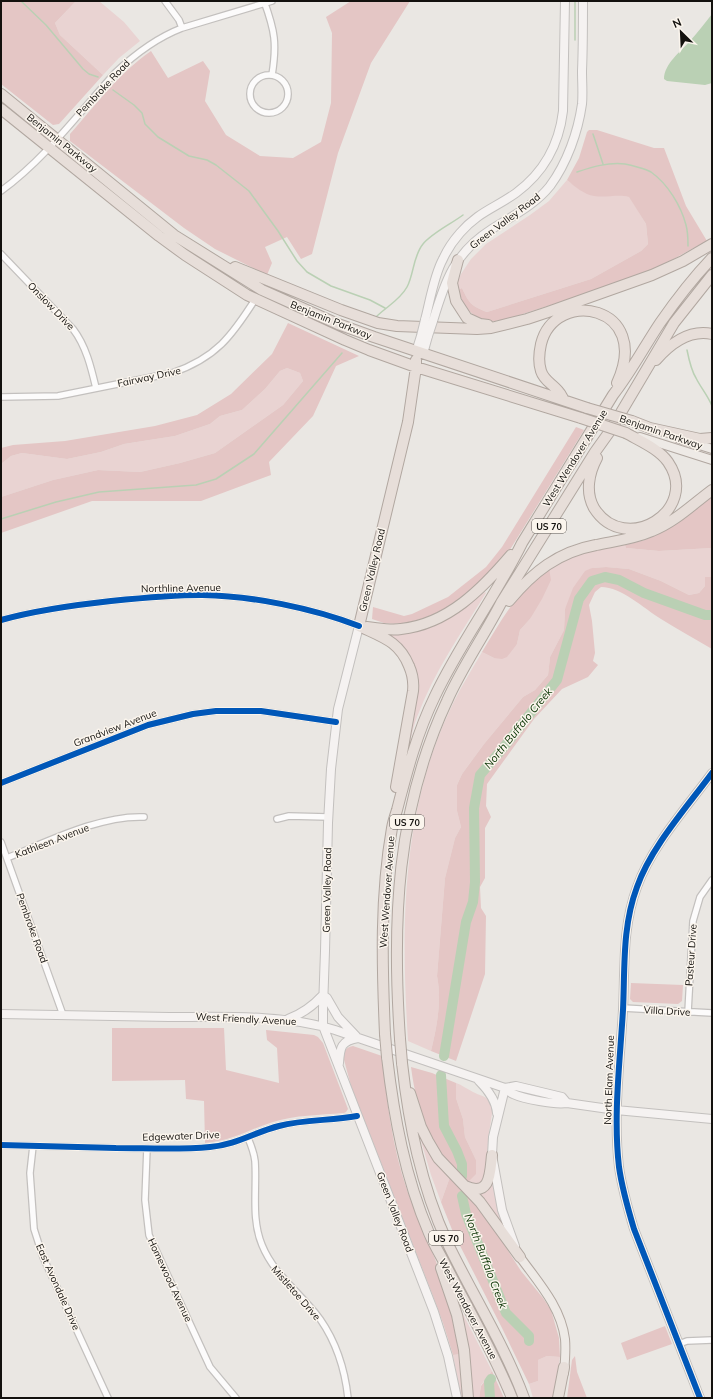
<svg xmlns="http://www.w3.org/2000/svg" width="713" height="1399" font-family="Mulish,sans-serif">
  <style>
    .green { fill: #e9d3d2 }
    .forest { fill: #e4c6c5 }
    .water { fill: #bad0b4 }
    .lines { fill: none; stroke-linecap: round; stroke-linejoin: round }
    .stream { stroke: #bad0b4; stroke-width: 1.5 }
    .river { stroke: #bad0b4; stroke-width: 10 }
    .street-casing { stroke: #c3c0be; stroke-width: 8 }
    .secondary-casing { stroke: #c3c0be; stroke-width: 10 }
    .primary-casing { stroke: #b1a7a0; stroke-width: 10 }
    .highway-casing { stroke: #b1a7a0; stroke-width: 12 }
    .street { stroke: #fcfbfb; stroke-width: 5.5 }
    .secondary { stroke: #f5f2f1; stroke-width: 8 }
    .primary { stroke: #eeeae6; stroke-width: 8 }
    .highway { stroke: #e7ded9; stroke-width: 10 }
    .secondary-bridge-casing { stroke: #c3c0be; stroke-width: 10; stroke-linecap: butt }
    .highway-bridge-casing { stroke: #b1a7a0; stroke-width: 12; stroke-linecap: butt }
    .secondary-bridge { stroke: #f5f2f1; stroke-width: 8 }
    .highway-bridge { stroke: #e7ded9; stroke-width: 10 }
    .cycleway-casing { stroke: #fbf5ed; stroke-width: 8 }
    .cycleway { stroke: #0057b8; stroke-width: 6 }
    .labels { text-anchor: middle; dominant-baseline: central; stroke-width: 3; stroke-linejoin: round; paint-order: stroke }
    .shield { fill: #fbf5ed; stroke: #595551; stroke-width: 1 }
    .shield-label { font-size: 9px; font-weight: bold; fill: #13110e }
    .street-label { font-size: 10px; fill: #13110e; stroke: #fbf5ed }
    .water-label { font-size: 11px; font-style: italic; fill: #073300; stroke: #fbf5ed }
  </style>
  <rect width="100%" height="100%" fill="#eae7e3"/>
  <path class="green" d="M76,1H99L124,22L140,41L119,58L103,75L60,35L55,23Z
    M567,180L579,189L629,196L646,224L648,244L641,251L591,279L487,312C471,306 469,303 462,288L458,290V281L461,274L471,259L486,244L530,215L549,201Z
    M287,368L300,373L303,381L283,405L215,453L180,463L140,472L98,470L53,480L1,497V464L11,456L22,453L67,459L101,452L124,444L175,436L210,424L220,416L242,410L265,389L280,371Z
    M625,545L626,548L659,551L712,548V577H705V586L699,593L689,595L661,581L629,569L606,567L592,568L565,609L564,630L550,657L548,675L535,690L523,697L484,744L462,774L457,785V811L461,827L455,838L445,878L437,976C442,1001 437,1026 431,1051L408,1041C401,929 401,813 450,710C459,690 471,671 482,652L494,658L517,644L520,630L530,619L549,568L575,555L607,546Z
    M485,592L486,593C461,633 434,672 417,717C412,730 410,744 406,758L416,671L412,660L407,652L379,630L399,631L472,601Z
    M456,1083C462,1085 467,1089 473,1092C482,1097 488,1095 493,1107L488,1140L487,1178L477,1185L467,1183L476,1160L465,1137L463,1119L456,1098Z
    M416,1124L450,1177L441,1202L431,1175Z
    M492,1184L494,1185L497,1205L503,1224L501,1225L477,1193L486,1190Z
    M463,1314L492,1371L481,1385L479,1398H472L467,1340L461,1315Z
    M461,1354L464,1398H461L453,1355Z
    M547,1356L560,1357L555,1398H533L529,1384L538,1381V1360Z"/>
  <path class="forest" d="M1,1H76L55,23L60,35L103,75L59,124L53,125L1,84Z
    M351,1H410L371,63L338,153L312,254L301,259L287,237L265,247L272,263L267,275L215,249L184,228L70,141V134C95,106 119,73 151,51L168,78L203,61L210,71L205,101L226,135L260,156L293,158L321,142L331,103L332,33L326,17Z
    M589,130H597L654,148H664L686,206L707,241C687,251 668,263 647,272C612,286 575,298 538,309C525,313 500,323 488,321C471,318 463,305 458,290L462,288C469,303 471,306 487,312L591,279L641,251L648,244L646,224L629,197C618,194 606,198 594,196C585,195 574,186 567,180L579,158L587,132Z
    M288,323L359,356L336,366L313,416L269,462L271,475L201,501H92L1,533V497L53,480L98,470L140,472L180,463L215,453L283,405L303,381L300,373L287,368L280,371L265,389L242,410L220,416L210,424L175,436L124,444L101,452L67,459L22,453L11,456L1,464V448L13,445L65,441L155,426L197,415L231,394L272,354Z
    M576,427L584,430L511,548C485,584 433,630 384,623C380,622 376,620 372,619L373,607L404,616L412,614L448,597L486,567L502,547Z
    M712,495V548L659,551L626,548L625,545L645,540L664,531Z
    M606,567L629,569L661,581L689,595L699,593L705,586V577H712V649C695,639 677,629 661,619C643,608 622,587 601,587L595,592L589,605L592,621L595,653L593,661L598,665L588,677L562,689L534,719L487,784L486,806L491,817L485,828V878L480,887L481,908L486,916L485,974L456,1061L431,1051C437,1026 442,1001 437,976L445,878L455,838L461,827L457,811V785L462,774L484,744L523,697L535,690L548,675L550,657L564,630L565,609L573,588L585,571L592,568Z
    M549,568L551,580L542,599L530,619L520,630L517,644L507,657L502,659L494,658L482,652C497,627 512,601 532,581C537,576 543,572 549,568Z
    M631,983L683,985L682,1001L678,1004L633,1002L630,999Z
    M112,1028H224L226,1070L279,1083L277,1048L267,1040L266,1030L314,1035L318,1037L323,1043L348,1109L346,1112L344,1113C320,1115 295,1115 273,1122C247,1130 233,1141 205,1143L204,1101L186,1099L185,1080L112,1081Z
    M353,1046L382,1056C387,1102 392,1146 407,1190C417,1219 431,1246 441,1275C450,1301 456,1327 461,1354L453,1355L443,1323L433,1296L351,1086L343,1056C344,1050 347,1047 353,1046Z
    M411,1067L432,1073L456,1083V1098L463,1119L465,1137L476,1160V1174L467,1183C432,1149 417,1115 411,1067Z
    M450,1177L474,1200L489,1221L521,1271L543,1298L551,1310L559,1338L560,1357L547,1356L538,1360V1381L529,1384L502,1328L453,1232L441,1202Z
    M665,1326L672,1344L627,1360L621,1343Z
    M575,1356L577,1372L587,1398H567L572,1360Z
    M492,1371L504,1398H479L481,1386Z"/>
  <path class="water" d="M712,14V83L705,85L667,81L664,79C664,64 681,51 690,41C698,32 705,23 712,14Z"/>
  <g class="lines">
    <path class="stream" d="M21,1L46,25L83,69L89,74L98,77
      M575,40V1
      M113,90L134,105L142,113L145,124L158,137L189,156L207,160L216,165L249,191L278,231L297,261L307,272L331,286L370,300L385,308
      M593,134L603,164
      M577,172C592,167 608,162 625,164C630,165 646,169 651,172C668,184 681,206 686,225C688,232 688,239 688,246
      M376,317C386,307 400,300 407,287C414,274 413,256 423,244C432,233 451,224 463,215
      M687,350C689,360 691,370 696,378C701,388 708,396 712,406
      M1,519L56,502L99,492L196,485L216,479L254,454L342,353"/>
    <path class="river" d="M444,1056L466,922L473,902L475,882L474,808L480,775L503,748L557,680L579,599L592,581L605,577L619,580L644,593L705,615H712
      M441,1075L444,1126L457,1151L462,1164V1176
      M462,1196L466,1214L506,1313L529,1336V1341
      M490,1398L489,1382L491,1379"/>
    <g class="street-casing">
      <path id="street" d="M165,1L179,20L182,28
        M264,1C275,31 277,44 272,75
        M250 94a19 19 0 1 1 38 0a19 19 0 1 1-38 0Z
        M1,191C45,159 78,114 115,73C135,54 156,38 182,28L272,1
        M1,254L73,329C86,346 91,367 96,388
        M1,397L58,396L172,373C216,358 232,336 256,298
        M1,620C37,610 74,605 111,601C141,598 172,595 202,595C253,596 312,608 359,626
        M1,783L148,725L193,714L216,711H261L336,722
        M277,819L289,816L328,817
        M1,842L63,1015
        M7,858C47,842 100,815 144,817
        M623,1008L712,1013
        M688,1012L693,921L700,897L712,880
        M248,1138C251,1145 254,1153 255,1161C257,1189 251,1219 262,1245C274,1275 301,1293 320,1319C336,1342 345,1370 348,1398
        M1,1145C39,1146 78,1147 116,1148C147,1148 179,1150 210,1147C236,1145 255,1132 279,1126C305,1119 331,1121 357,1116
        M33,1146L30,1173L34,1229L43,1257L108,1398
        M147,1148L145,1200L149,1235L210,1367L236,1398
        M679,1344L687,1341L712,1340"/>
    </g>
    <g class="secondary-casing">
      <path id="secondary" d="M425,320C430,301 434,275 443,259C447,250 453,241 460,233C478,212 495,208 516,193C543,173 559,145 563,111L565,1
        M433,321C445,281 454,253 492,229C512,216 535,205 550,186C567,163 578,132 582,104C583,94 582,82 582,71C583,48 583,24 583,1
        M416,352L421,336
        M423,354L428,336
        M359,626L338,709L331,769L328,823L325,951L323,1008V1026L434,1312L448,1356L457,1398
        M323,995L327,998L338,1017L356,1036
        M1,1014C57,1015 113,1016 169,1017C222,1017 284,1014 335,1030L505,1088C508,1090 510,1093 513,1094C524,1099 555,1105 567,1103L616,1110L712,1119
        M288,1019C302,1014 312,1007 323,995
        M339,1063C340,1047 341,1041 358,1038
        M479,1081C488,1090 496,1100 497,1113
        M505,1088L493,1137L492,1155L502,1210L515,1246
        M505,1088L516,1086L562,1097L567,1103
        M700,1398L634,1229C628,1209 622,1188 619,1167C613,1116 620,1061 623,1010C625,968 622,927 637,887C651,847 687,807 712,773"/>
    </g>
    <g class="primary-casing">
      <path id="primary" d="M640,437L712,460
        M677,438L712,449
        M520,1257C538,1282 561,1307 565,1339C566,1350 565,1362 564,1373"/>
    </g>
    <g class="highway-casing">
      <path id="highway" d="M1,94L174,235L262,290L338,324L374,337L587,408
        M1,109L159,236L185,255L247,295L345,340L369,350L416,367L581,418
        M458,260L452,283L456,301L467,318L480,324L488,325
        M235,267L341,310L378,323L397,326L477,329L491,328L527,319L548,312L652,275L683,261L712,244
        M656,360C670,344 689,329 712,334
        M564,400C562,397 561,394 559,392C553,384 544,381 541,371C538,362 539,353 541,344C555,287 653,305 617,383
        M632,421L650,428L700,439L712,438
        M597,458C589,473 585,492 594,508C625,557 701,510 668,462C659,449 640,441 626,433
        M509,601C533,572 558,552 596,545C615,541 634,539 652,531C675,522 693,504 712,490
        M359,626L408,422L416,367V360
        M359,626C382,637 399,641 409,666C413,675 414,681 413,691L396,787
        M367,627C378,628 390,631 401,629C448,624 482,589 511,555
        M385,1034C382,965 380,896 392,828C393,822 395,816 397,810C407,771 417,733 435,696C460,643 496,596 522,543L613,395C631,372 644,347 660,323C676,300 693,278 712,258
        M400,1039C392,921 396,810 447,701C462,667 484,636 501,603L595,452L610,431L674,323L712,275
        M387,1057C394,1117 405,1177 429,1233C434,1245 441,1256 447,1268C469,1311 494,1353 512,1398
        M402,1063C409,1125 421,1185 447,1242C472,1294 504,1344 524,1398
        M410,1093L421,1127L428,1141L438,1158L480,1202L520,1257
        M465,1186C491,1198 490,1172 492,1155
        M441,1268L457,1315L464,1350L468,1398
        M558,1398L564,1367"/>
    </g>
    <use href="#street" class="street"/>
    <use href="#secondary" class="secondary"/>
    <use href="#primary" class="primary"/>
    <use href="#highway" class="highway"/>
    <g class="secondary-bridge-casing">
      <path id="secondary-bridge" d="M421,336L425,320
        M428,336L433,321"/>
    </g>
    <g class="highway-bridge-casing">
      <path id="highway-bridge" d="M587,408L632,421
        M581,418L626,433
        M385,1034L387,1057
        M400,1039L402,1063"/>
    </g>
    <use href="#secondary-bridge" class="secondary-bridge"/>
    <use href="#highway-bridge" class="highway-bridge"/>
    <g class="cycleway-casing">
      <path id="cycleway" d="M1,620C37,610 74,605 111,601C141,598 172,595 202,595C253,596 312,608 359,626
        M1,783L148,725L193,714L216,711H261L336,722
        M1,1145C39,1146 78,1147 116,1148C147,1148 179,1150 210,1147C236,1145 255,1132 279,1126C305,1119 331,1121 357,1116
        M700,1398L634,1229C628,1209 622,1188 619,1167C613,1116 620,1061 623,1010C625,968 622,927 637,887C651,847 687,807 712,773"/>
    </g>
    <use href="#cycleway" class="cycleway"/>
  </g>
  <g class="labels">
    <g class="shield">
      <rect x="532" y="519" width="34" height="14" rx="3"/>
      <rect x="390" y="815" width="34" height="14" rx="3"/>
      <rect x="429" y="1231" width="34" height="14" rx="3"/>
    </g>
    <g class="shield-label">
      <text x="549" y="526">US 70</text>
      <text x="407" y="822">US 70</text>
      <text x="446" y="1238">US 70</text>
    </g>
    <g class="street-label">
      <text transform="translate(103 88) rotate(-47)">Pembroke Road</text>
      <text transform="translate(62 143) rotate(39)">Benjamin Parkway</text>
      <text transform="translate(505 221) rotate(-37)">Green Valley Road</text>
      <text transform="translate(51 306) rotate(46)">Onslow Drive</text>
      <text transform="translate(331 320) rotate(22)">Benjamin Parkway</text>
      <text transform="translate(149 377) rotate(-12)">Fairway Drive</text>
      <text transform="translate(661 432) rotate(19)">Benjamin Parkway</text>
      <text transform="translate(575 458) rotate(-58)">West Wendover Avenue</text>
      <text transform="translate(372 570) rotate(-77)">Green Valley Road</text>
      <text transform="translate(181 588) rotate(-1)">Northline Avenue</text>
      <text transform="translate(115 728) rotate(-21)">Grandview Avenue</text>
      <text transform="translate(52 841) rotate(-21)">Kathleen Avenue</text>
      <text transform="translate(327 890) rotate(-89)">Green Valley Road</text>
      <text transform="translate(387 892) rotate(-86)">West Wendover Avenue</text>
      <text transform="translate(32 928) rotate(70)">Pembroke Road</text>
      <text transform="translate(691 955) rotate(-86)">Pasteur Drive</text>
      <text transform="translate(667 1011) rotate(3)">Villa Drive</text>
      <text transform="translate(246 1019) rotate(3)">West Friendly Avenue</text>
      <text transform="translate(609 1080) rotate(-88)">North Elam Avenue</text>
      <text transform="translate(181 1136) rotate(-2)">Edgewater Drive</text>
      <text transform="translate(395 1212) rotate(69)">Green Valley Road</text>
      <text transform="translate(170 1280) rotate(65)">Homewood Avenue</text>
      <text transform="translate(58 1287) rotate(66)">East Avondale Drive</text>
      <text transform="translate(296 1293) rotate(49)">Mistletoe Drive</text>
      <text transform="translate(468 1309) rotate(62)">West Wendover Avenue</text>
    </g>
    <g class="water-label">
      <text transform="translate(518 728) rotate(-51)">North Buffalo Creek</text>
      <text transform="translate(486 1261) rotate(69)">North Buffalo Creek</text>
    </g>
  </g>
  <rect width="713" height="1399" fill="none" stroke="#13110e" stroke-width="4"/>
  <g transform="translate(681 32) rotate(336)" stroke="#fbf5ed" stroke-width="3" paint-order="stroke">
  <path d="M0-3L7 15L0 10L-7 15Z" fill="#13110e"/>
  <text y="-6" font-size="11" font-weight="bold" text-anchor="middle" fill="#13110e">N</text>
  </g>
</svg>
